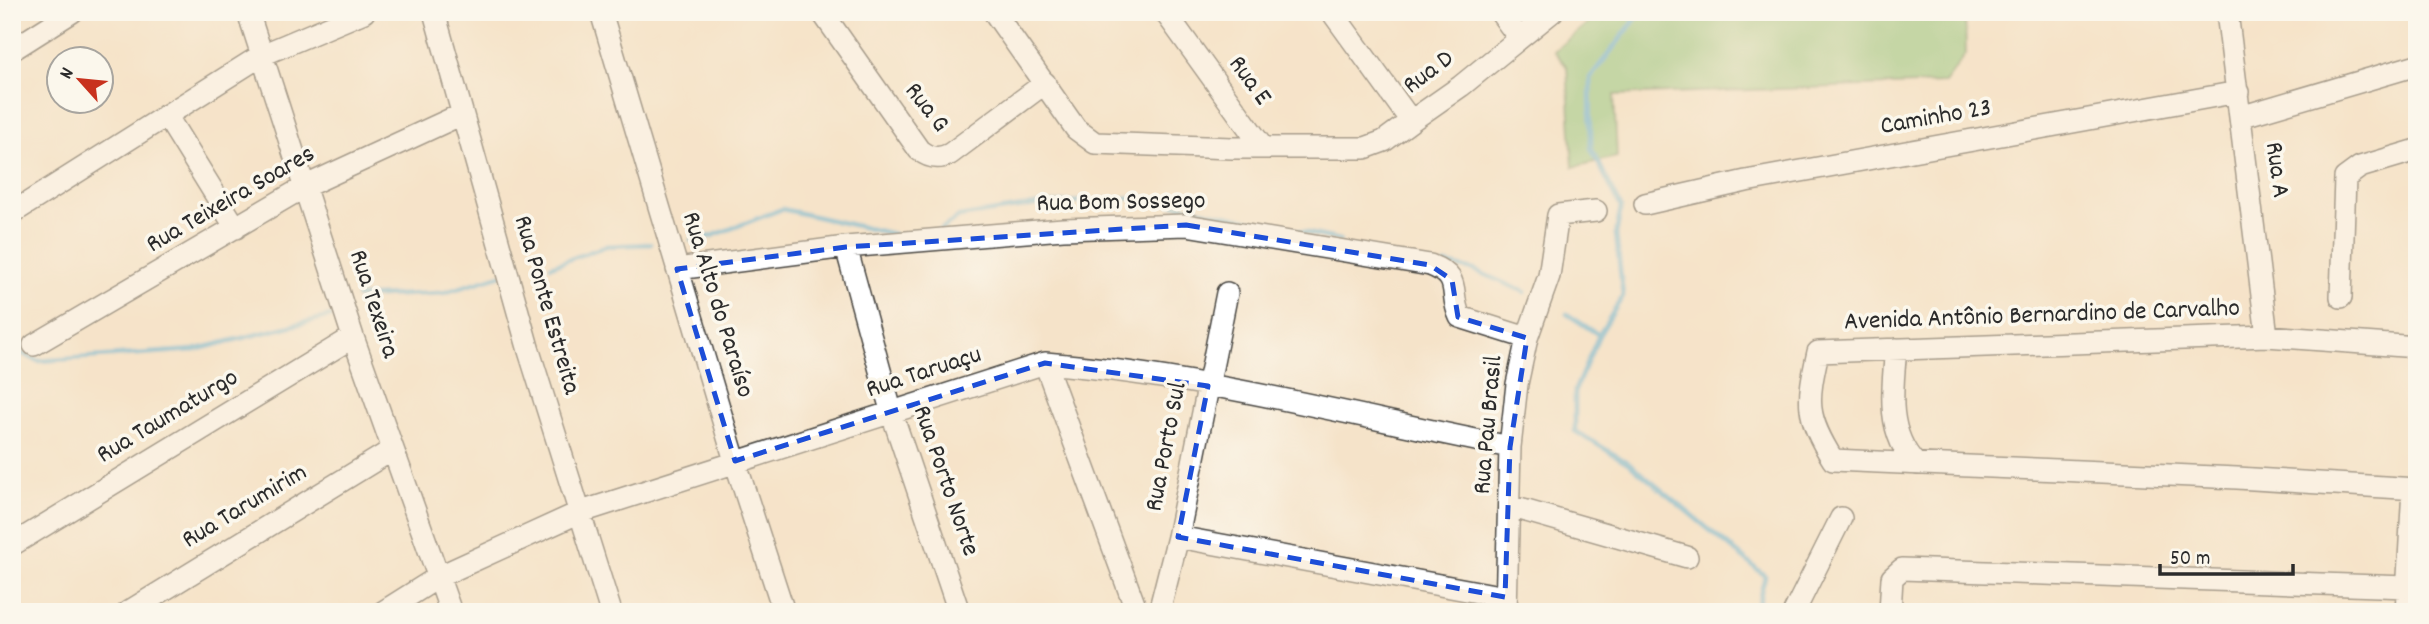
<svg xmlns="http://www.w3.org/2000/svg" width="2429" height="624" font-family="Dekko,sans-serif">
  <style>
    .green { fill: #8ac57a; stroke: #5a7852; stroke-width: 2 }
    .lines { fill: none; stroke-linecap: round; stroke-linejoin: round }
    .stream { stroke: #58add4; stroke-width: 5 }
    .street-casing { stroke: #494743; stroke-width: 24 }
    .street { stroke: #fff; stroke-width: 21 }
    .marked { fill: none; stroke: #1d4ed8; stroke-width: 5; stroke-dasharray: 14 9; stroke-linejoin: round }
    .labels { text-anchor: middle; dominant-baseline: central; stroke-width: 7; stroke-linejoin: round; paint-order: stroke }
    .street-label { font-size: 26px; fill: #2b2b2b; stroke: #fbf7ec }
  </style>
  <rect width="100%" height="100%" fill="#fbf7ec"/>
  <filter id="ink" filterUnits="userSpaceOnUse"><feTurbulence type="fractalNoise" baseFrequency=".0143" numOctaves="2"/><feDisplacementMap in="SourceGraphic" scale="14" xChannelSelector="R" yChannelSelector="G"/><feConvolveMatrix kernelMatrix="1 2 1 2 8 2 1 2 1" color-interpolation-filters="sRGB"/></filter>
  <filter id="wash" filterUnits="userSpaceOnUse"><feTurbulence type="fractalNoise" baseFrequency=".00686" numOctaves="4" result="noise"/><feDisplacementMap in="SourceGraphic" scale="28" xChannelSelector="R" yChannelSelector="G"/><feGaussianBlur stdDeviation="1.57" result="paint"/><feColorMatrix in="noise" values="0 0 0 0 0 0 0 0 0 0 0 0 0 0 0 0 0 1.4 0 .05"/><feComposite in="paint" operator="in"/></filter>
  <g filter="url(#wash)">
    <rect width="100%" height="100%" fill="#f5e3c9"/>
    <path class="green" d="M1601,12H1965L1966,54L1945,83L1614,95L1617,157L1573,167L1567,67L1554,51Z"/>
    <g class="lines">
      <path class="stream" d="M1641,12L1590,78L1591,148L1621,207L1616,234L1623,296L1599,335L1575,390V431L1630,464L1765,576L1756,612
        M937,232L959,217L1042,204L1141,197L1340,240
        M691,240L712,236L782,209L893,234
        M1446,264L1474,270L1525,292
        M551,266L606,246L651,244
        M357,297L443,293L501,275
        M1567,314L1599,335
        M12,349L38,361L194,350L331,316"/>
    </g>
  </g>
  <g filter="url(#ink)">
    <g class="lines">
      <g class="street-casing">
        <path id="street" d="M248,12L353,337L451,612
          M434,12L529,351L611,612
          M601,12L735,461L784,612
          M822,12L919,150C929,158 938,160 950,154L1045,83
          M994,12L1076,129L1095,143L1232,148H1365L1384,141L1411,121
          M1165,12L1263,148
          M1332,12L1411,121L1461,86L1552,12
          M1500,12L1519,38
          M2227,12L2267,336
          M12,50L72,12
          M166,115L236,228
          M2240,117L2417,65
          M1645,204L1746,181L2238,92
          M12,213L262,55L364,12
          M846,247L892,414L959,612
          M677,269L846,247L1063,229L1186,225L1430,265C1464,278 1448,292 1460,317L1527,338
          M2341,297L2345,178L2360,167L2417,150
          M34,345L306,186L462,114
          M2417,347L2267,336L1818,352C1807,402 1805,415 1833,460L2237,478L2417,489
          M1896,349C1892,389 1886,433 1916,464
          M1045,363L1137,612
          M1509,506L1687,557
          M1178,537L1505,597
          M12,545L353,337
          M128,612L392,450
          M383,612L440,576L578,513L1045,363C1199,375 1358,417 1510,447
          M1159,612L1178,537L1227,293
          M1506,612L1510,447L1517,384L1527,338L1549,276L1558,215L1596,211
          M1794,612L1841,518
          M1890,612L1892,578L1902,569L2407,587
          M2406,612L2413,489"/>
      </g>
      <use href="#street" class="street"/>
    </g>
  </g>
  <path d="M0 0H2429V624H0ZM1186,225L1430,265L1452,280L1458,317L1527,338L1510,447L1505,597L1178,537L1208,386L1045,363L735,461L677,269L846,247Z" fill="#f5e3c9" fill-opacity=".55" fill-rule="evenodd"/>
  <path class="marked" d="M1186,225L1430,265L1452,280L1458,317L1527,338L1510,447L1505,597L1178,537L1208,386L1045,363L735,461L677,269L846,247Z"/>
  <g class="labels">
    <g class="street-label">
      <text transform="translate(1429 73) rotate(-37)">Rua D</text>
      <text transform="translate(1249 81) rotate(54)">Rua E</text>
      <text transform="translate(926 108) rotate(52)">Rua G</text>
      <text transform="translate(1936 118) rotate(-10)">Caminho 23</text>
      <text transform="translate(2276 170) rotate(82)">Rua A</text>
      <text transform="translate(231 200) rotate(-30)">Rua Teixeira Soares</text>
      <text transform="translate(1121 203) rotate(-1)">Rua Bom Sossego</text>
      <text transform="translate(373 304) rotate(72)">Rua Texeira</text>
      <text transform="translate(546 305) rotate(74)">Rua Ponte Estreita</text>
      <text transform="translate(717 305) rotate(73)">Rua Alto do Paraíso</text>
      <text transform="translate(2042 316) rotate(-2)">Avenida Antônio Bernardino de Carvalho</text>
      <text transform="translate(924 373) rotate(-18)">Rua Taruaçu</text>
      <text transform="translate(168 417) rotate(-31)">Rua Taumaturgo</text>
      <text transform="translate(1489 425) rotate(-85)">Rua Pau Brasil</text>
      <text transform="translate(1167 447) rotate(-79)">Rua Porto Sul</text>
      <text transform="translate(945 481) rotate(71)">Rua Porto Norte</text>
      <text transform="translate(245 507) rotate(-31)">Rua Tarumirim</text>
    </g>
  </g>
  <rect width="2429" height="624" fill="none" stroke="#fbf7ec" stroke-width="42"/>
  <g transform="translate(80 80) rotate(297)"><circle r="33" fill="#fbf7ec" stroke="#a8a59f" stroke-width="2"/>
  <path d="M0-5L12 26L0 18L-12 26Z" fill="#c8321e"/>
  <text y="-10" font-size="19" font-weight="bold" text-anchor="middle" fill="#2b2b2b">N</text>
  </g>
  <path d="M2160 564v10h133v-10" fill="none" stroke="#2b2b2b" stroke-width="3.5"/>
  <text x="2170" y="564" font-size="21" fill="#2b2b2b" stroke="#fbf7ec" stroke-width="5" paint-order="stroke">50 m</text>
</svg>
